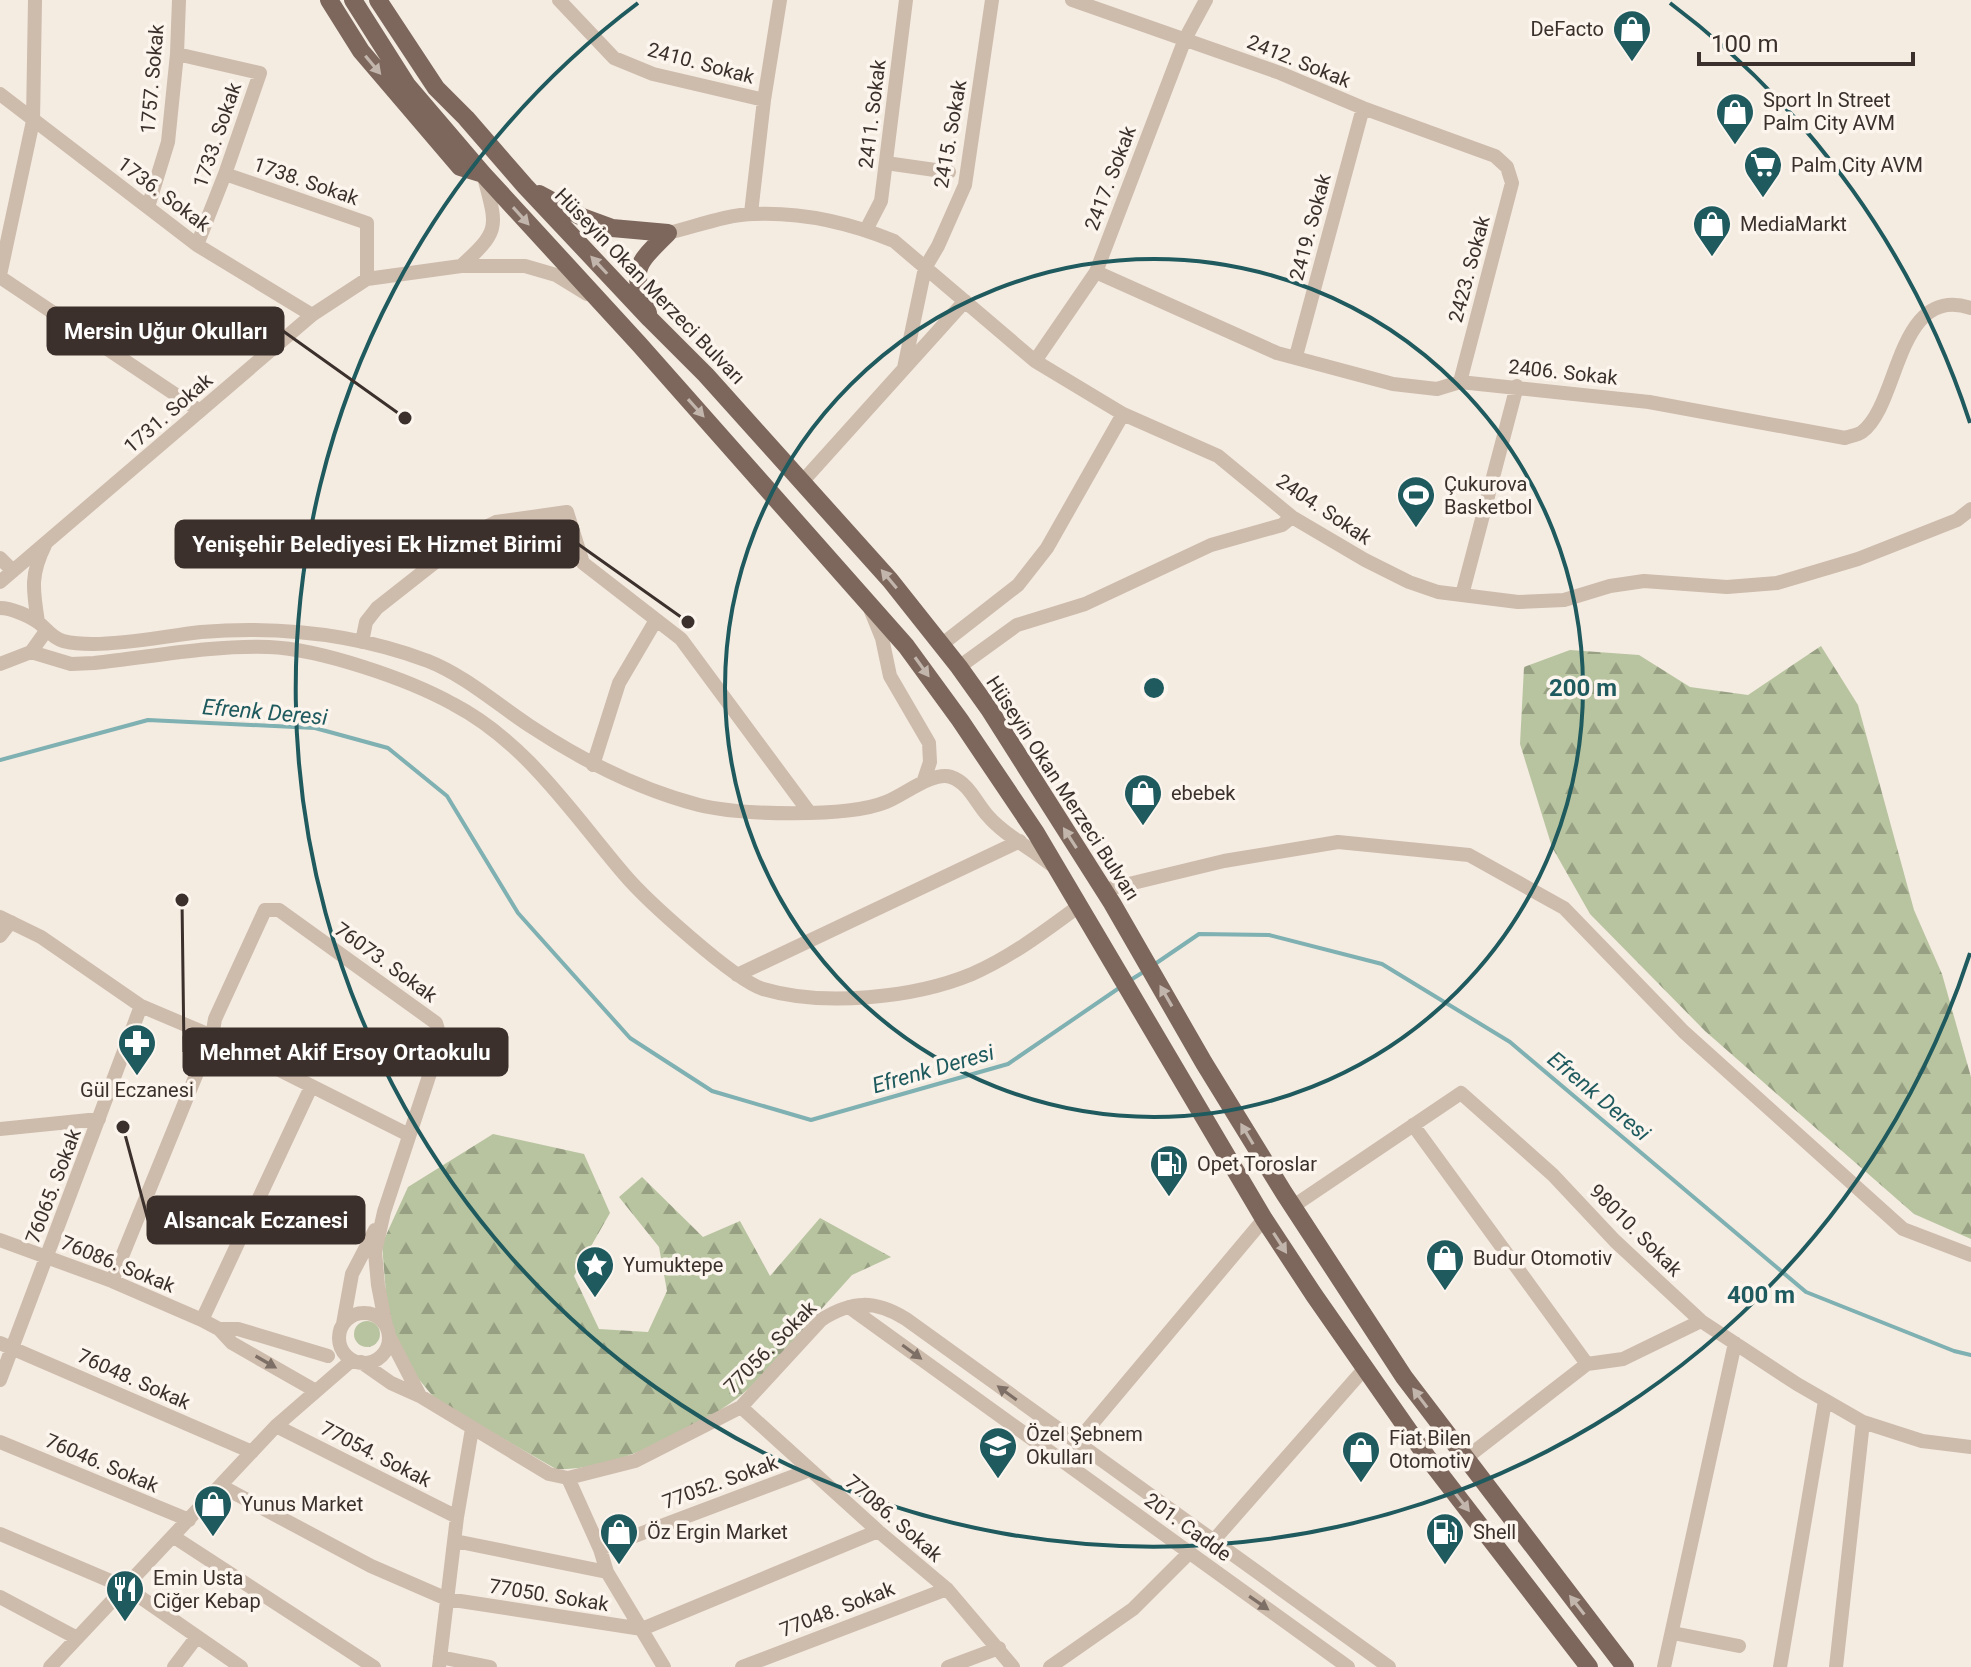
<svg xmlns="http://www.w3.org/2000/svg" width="1971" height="1667" font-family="Roboto,sans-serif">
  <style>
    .grass { fill: url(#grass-tufts) }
    .forest { fill: url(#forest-firs) }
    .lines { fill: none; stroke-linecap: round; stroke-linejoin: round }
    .stream { stroke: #7fb0b2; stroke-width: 4 }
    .minor { stroke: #cdbbac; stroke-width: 14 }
    .major { stroke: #7d675c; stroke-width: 18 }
    .oneway { fill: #c2b5ac }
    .oneway2 { fill: #7d6f65 }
    .ring { fill: none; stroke: #1f5a5e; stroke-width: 4 }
    .labels { text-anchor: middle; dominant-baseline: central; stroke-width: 7; stroke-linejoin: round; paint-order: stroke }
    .poi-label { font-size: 20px; fill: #3b302b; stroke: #fbf5ee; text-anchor: start }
    .street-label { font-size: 20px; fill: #3b302b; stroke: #fbf5ee }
    .water-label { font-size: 22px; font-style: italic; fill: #1f5a5e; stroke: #fbf5ee }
    .centre { fill: #1f5a5e; stroke: #fbf5ee; stroke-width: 4 }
    .ring-label { font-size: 24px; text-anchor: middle; font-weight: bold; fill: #1f5a5e; stroke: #fbf5ee; stroke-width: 7; stroke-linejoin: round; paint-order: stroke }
    .leader { fill: none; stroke: #3b302b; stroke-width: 3 }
    .callout-dot { fill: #3b302b; stroke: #fbf5ee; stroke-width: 3 }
    .callout { fill: #3b302b; stroke: #3b302b; stroke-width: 3 }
    .callout-label { font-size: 22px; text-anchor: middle; font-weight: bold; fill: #fff }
  </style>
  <defs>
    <pattern id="grass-tufts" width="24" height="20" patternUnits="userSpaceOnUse" patternTransform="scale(2)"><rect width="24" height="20" fill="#b8c4a0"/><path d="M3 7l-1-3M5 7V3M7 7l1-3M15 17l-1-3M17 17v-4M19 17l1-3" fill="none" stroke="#97a083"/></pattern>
    <pattern id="forest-firs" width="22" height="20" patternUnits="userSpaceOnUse" patternTransform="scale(2)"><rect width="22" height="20" fill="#b8c4a0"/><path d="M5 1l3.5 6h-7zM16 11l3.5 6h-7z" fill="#97a083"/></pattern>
  </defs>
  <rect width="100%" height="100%" fill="#f4ebe1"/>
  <path class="grass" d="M354 1334a13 13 0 1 1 26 0a13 13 0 1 1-26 0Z"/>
  <path class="forest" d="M1821,646L1858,705L1914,910L1942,974L1971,1077V1239L1914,1214L1705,1031L1590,914L1552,847L1520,744L1524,667L1570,650L1639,655L1690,687L1748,695Z
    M493,1134L584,1154L610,1213L574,1276L599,1329L648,1332L667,1291L659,1247L619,1197L642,1177L703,1237L740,1221L770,1276L820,1218L891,1257L852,1275L756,1382C714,1423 615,1472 556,1469L436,1400L407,1365L388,1319L382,1244L408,1187Z"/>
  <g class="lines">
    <path class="stream" d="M0,760L148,720L315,728L388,748L447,796L518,913L630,1038L712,1091L811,1120L1008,1064L1122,986
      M1152,966L1199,934L1269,935L1382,964L1510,1042L1806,1292L1954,1351L1971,1355
      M1129,981L1145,971"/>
    <path class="minor" d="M559,0L614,58L653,74L764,100
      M1072,0L1280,73L1363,108L1495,156L1507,167L1512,183L1460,382
      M177,54L260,73L225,174L197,245
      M0,94L197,245L312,315
      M886,163L949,172
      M225,174L367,223V279
      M148,207L168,142L177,54L179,0
      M751,213L764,100L780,0
      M866,230L881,201L906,0
      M668,233C694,227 728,214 754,214C801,212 850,223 894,241L1035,361L1123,414L1218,456L1292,517L1365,560L1409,582L1438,592L1518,602L1564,600L1610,586L1644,581L1727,587L1777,583L1858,559L1957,520L1971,509
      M461,266C501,230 497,227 484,177
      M1096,272L1277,353L1393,384L1437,389L1460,382L1649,402L1845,438C1850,436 1858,435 1862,432C1900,404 1896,284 1971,308
      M0,275L33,121L35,0
      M0,277L200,411
      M1296,356L1363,108
      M1035,361L1096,272L1185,39L1206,0
      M904,368L925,268L938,246L965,185L992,0
      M802,482L965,301
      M0,558L13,571
      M0,582L312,315L367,279L461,266H525L556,275L587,294
      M1462,595L1517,386
      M0,608C11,608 30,616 39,623C47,629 52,638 63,641C71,643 84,644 93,644C129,644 166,636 201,632C277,626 356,634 428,661C464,675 498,705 530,726C583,761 637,789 699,805C740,815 847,818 886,802C904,795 933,771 951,777C969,783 976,803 988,816C1004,835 1031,848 1050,864
      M871,611L882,638L890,676L929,743L930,762L924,780
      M38,622C33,590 30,575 45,545
      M362,642L366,622L377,608L471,534L496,522L567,512L583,563L681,639L809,812
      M941,645L1018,585L1047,548L1123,414
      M31,652L71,664L94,663C151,657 211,645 269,647C320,649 408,679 453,704C526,742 572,813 624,874C645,899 734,980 763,989C823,1007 914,998 972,974C1011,957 1045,931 1079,906
      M0,664L31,652L46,631
      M959,667L1017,625L1085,604L1211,545L1282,525L1292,517
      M593,765L619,683L656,620
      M1104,890L1224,861L1338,842L1469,855L1564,908L1684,1032L1903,1229L1971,1255
      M0,917L41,937L141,1006L212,1036L409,1135
      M0,936L11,922
      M737,975L1020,841
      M1413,1125L1587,1364
      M0,1129L99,1119
      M1292,1207L1461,1093L1553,1175L1615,1241L1701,1321L1797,1384L1863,1422L1922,1441L1971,1447
      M0,1240L112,1281L202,1320L219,1329L232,1343L316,1391
      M112,1281L212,1036L215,1019L265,910H279L436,1023L441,1040L384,1212L375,1252L378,1285L386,1326
      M849,1307L1348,1667
      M339 1338a25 25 0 1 1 50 0a25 25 0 1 1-50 0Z
      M202,1320L311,1087
      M343,1324L352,1274L375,1230
      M219,1329H238L328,1356
      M389,1336L420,1396
      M0,1343L252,1452
      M361,1362L391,1383L420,1396L549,1474L568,1478L635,1461L741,1407L821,1320C852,1300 875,1300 906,1319L1389,1667
      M0,1380L141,1006
      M741,1407L878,1531L947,1589L1013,1667
      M276,1426L457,1517
      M0,1442L189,1520
      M1076,1443L1264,1219
      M1466,1458L1587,1364L1623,1359L1701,1321
      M568,1478L600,1549L607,1572L664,1667
      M221,1486L371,1566L447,1599L642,1629L878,1531
      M0,1534L127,1588L241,1667
      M174,1537L374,1667
      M1214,1540L1365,1368
      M455,1541L607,1572
      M600,1549L810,1470
      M0,1597L77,1638
      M1673,1633L1739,1646
      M440,1657L490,1667
      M50,1667L276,1426L352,1360
      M174,1667L196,1638
      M439,1667L457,1517L472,1429
      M742,1667L947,1589
      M948,1667L999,1648
      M1050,1667L1133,1609L1189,1553
      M1664,1667L1735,1343
      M1780,1667L1825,1401
      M1836,1667L1863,1422"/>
    <path class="major" d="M329,0L361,51L460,167L483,174
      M353,0L407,85L483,174L639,344L906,646L960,720L1036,833L1264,1219L1314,1295L1427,1457L1589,1667
      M378,0L436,88L466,118L525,186L650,319L706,375L890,580L959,667L989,709L1112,903L1204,1063L1284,1193L1404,1377L1625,1667
      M539,194L582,217L612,228L668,233
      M648,313C631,267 634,267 668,233"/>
  </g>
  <defs><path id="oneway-solid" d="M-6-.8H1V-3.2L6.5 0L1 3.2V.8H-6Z" transform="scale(2)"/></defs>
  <g class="oneway">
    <use href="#oneway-solid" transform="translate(373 65) rotate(50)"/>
    <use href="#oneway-solid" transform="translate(521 216) rotate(48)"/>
    <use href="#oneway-solid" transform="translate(599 265) rotate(-133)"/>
    <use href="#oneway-solid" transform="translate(696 408) rotate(48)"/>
    <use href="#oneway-solid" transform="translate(889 579) rotate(-130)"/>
    <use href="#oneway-solid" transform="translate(922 667) rotate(54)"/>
    <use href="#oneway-solid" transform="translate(1070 838) rotate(-123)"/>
    <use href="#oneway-solid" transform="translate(1166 996) rotate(-120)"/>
    <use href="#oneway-solid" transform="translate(1247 1134) rotate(-121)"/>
    <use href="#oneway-solid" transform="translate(1280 1243) rotate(57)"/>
    <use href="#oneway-solid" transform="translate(1420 1398) rotate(-127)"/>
    <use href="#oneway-solid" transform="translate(1462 1502) rotate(52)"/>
    <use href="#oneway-solid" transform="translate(1577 1605) rotate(-128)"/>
  </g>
  <g class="oneway2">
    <use href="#oneway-solid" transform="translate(912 1352) rotate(36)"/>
    <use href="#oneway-solid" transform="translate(266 1362) rotate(30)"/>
    <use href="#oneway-solid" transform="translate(1007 1393) rotate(-144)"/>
    <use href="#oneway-solid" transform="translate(1259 1603) rotate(35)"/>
  </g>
  <g class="ring">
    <circle cx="1154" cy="688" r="429"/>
    <path d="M1970 953A858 858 0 1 1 638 3M1670 3A858 858 0 0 1 1970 423"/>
  </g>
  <defs>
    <g id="shop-pin" transform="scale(2)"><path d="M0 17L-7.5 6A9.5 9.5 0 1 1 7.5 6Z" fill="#1f5a5e" stroke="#fbf5ee"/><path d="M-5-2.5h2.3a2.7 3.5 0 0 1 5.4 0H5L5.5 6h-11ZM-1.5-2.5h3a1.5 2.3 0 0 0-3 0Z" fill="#fff"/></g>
    <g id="supermarket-pin" transform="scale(2)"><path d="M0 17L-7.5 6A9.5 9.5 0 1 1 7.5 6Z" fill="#1f5a5e" stroke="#fbf5ee"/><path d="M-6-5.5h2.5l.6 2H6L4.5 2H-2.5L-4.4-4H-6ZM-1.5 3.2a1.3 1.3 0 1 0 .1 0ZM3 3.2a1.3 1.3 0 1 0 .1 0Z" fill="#fff"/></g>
    <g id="stadium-pin" transform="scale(2)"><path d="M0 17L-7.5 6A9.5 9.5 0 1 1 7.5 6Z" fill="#1f5a5e" stroke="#fbf5ee"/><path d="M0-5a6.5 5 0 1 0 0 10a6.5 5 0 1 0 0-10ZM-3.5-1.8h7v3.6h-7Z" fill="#fff"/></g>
    <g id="pharmacy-pin" transform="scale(2)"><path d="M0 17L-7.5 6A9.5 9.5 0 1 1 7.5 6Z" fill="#1f5a5e" stroke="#fbf5ee"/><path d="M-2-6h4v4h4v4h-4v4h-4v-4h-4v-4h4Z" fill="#fff"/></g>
    <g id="fuel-pin" transform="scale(2)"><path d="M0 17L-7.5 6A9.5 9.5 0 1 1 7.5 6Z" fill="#1f5a5e" stroke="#fbf5ee"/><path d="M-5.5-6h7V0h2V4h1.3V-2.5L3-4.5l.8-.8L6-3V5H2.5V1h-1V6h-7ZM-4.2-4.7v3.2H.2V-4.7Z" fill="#fff"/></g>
    <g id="sight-pin" transform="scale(2)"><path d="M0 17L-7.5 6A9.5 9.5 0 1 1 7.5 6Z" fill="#1f5a5e" stroke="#fbf5ee"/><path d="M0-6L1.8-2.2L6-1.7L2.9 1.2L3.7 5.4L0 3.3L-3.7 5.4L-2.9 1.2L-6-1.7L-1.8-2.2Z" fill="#fff"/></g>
    <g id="school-pin" transform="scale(2)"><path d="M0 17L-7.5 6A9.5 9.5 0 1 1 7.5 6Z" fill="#1f5a5e" stroke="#fbf5ee"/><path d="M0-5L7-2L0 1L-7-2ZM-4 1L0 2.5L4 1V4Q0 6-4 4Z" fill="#fff"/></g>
    <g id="restaurant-pin" transform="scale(2)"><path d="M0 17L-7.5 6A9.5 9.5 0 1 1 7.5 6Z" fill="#1f5a5e" stroke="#fbf5ee"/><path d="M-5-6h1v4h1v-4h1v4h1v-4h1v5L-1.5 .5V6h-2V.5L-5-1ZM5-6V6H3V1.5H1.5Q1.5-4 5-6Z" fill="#fff"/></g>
  </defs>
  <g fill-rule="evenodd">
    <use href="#shop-pin" x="1632" y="29"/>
    <use href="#shop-pin" x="1735" y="112"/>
    <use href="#supermarket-pin" x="1763" y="165"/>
    <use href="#shop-pin" x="1712" y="224"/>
    <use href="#stadium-pin" x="1416" y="495"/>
    <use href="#shop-pin" x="1143" y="793"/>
    <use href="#pharmacy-pin" x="137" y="1043"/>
    <use href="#fuel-pin" x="1169" y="1164"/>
    <use href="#shop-pin" x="1445" y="1258"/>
    <use href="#sight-pin" x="595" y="1265"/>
    <use href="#school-pin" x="998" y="1446"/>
    <use href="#shop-pin" x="1361" y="1450"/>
    <use href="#shop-pin" x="213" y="1504"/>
    <use href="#shop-pin" x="619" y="1532"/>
    <use href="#fuel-pin" x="1445" y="1532"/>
    <use href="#restaurant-pin" x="125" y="1589"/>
  </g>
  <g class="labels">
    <g class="poi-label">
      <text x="1604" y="29" text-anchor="end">DeFacto</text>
      <text x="1763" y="100">Sport In Street<tspan x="1763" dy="23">Palm City AVM</tspan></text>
      <text x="1791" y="165">Palm City AVM</text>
      <text x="1740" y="224">MediaMarkt</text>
      <text x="1444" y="484">Çukurova<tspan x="1444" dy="23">Basketbol</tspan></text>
      <text x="1171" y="793">ebebek</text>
      <text x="137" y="1090" text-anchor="middle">Gül Eczanesi</text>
      <text x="1197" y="1164">Opet Toroslar</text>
      <text x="1473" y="1258">Budur Otomotiv</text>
      <text x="623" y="1265">Yumuktepe</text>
      <text x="1026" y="1434">Özel Şebnem<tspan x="1026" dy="23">Okulları</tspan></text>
      <text x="1389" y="1438">Fiat Bilen<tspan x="1389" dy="23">Otomotiv</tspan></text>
      <text x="241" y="1504">Yunus Market</text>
      <text x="647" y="1532">Öz Ergin Market</text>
      <text x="1473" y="1532">Shell</text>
      <text x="153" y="1578">Emin Usta<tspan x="153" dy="23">Ciğer Kebap</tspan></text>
    </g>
    <g class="street-label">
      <text transform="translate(1299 61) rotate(22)">2412. Sokak</text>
      <text transform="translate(701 63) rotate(15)">2410. Sokak</text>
      <text transform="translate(152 79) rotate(-85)">1757. Sokak</text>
      <text transform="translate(872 114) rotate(-83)">2411. Sokak</text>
      <text transform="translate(950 134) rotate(-80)">2415. Sokak</text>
      <text transform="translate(217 135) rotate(-71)">1733. Sokak</text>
      <text transform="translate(1110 178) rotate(-69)">2417. Sokak</text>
      <text transform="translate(306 181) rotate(19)">1738. Sokak</text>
      <text transform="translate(164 194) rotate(37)">1736. Sokak</text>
      <text transform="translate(1310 227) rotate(-75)">2419. Sokak</text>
      <text transform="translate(1469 269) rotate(-75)">2423. Sokak</text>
      <text transform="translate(650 286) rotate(46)">Hüseyin Okan Merzeci Bulvarı</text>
      <text transform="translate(1563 372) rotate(6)">2406. Sokak</text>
      <text transform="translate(168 413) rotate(-41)">1731. Sokak</text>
      <text transform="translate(1324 509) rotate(34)">2404. Sokak</text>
      <text transform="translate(1063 788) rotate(57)">Hüseyin Okan Merzeci Bulvarı</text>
      <text transform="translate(386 962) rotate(36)">76073. Sokak</text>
      <text transform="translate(53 1186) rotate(-69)">76065. Sokak</text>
      <text transform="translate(1636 1230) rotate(45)">98010. Sokak</text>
      <text transform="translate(118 1264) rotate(22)">76086. Sokak</text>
      <text transform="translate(770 1347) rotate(-45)">77056. Sokak</text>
      <text transform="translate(134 1379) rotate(24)">76048. Sokak</text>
      <text transform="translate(376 1454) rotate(27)">77054. Sokak</text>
      <text transform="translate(102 1463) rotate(23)">76046. Sokak</text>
      <text transform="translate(720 1482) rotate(-20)">77052. Sokak</text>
      <text transform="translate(894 1518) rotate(41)">77086. Sokak</text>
      <text transform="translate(1188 1527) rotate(36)">201. Cadde</text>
      <text transform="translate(549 1595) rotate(9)">77050. Sokak</text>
      <text transform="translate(837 1609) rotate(-21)">77048. Sokak</text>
    </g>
    <g class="water-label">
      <text transform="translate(265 712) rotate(5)">Efrenk Deresi</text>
      <text transform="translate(933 1069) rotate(-16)">Efrenk Deresi</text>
      <text transform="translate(1599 1096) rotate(40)">Efrenk Deresi</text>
    </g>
  </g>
  <circle cx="1154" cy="688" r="12" class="centre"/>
  <g class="ring-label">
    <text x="1583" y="696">200 m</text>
    <text x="1761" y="1303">400 m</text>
  </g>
  <path class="leader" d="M405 418L283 331M688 622L578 544M182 900L184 1052M123 1127L148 1220"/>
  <g class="callout-dot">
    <circle cx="405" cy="418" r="8"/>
    <circle cx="688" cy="622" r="8"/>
    <circle cx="182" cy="900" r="8"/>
    <circle cx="123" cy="1127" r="8"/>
  </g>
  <g class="callout">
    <rect x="48" y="308" width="235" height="46" rx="8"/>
    <rect x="176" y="521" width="402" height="46" rx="8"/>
    <rect x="184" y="1029" width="323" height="46" rx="8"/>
    <rect x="148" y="1197" width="216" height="46" rx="8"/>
  </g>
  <g class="callout-label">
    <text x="166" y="339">Mersin Uğur Okulları</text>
    <text x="377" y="552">Yenişehir Belediyesi Ek Hizmet Birimi</text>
    <text x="345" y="1060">Mehmet Akif Ersoy Ortaokulu</text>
    <text x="256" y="1228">Alsancak Eczanesi</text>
  </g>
  <path d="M1699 52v12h214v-12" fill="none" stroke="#3b302b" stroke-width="4"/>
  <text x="1711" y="52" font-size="24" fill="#3b302b" stroke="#fbf5ee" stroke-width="6" paint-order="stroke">100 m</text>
</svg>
